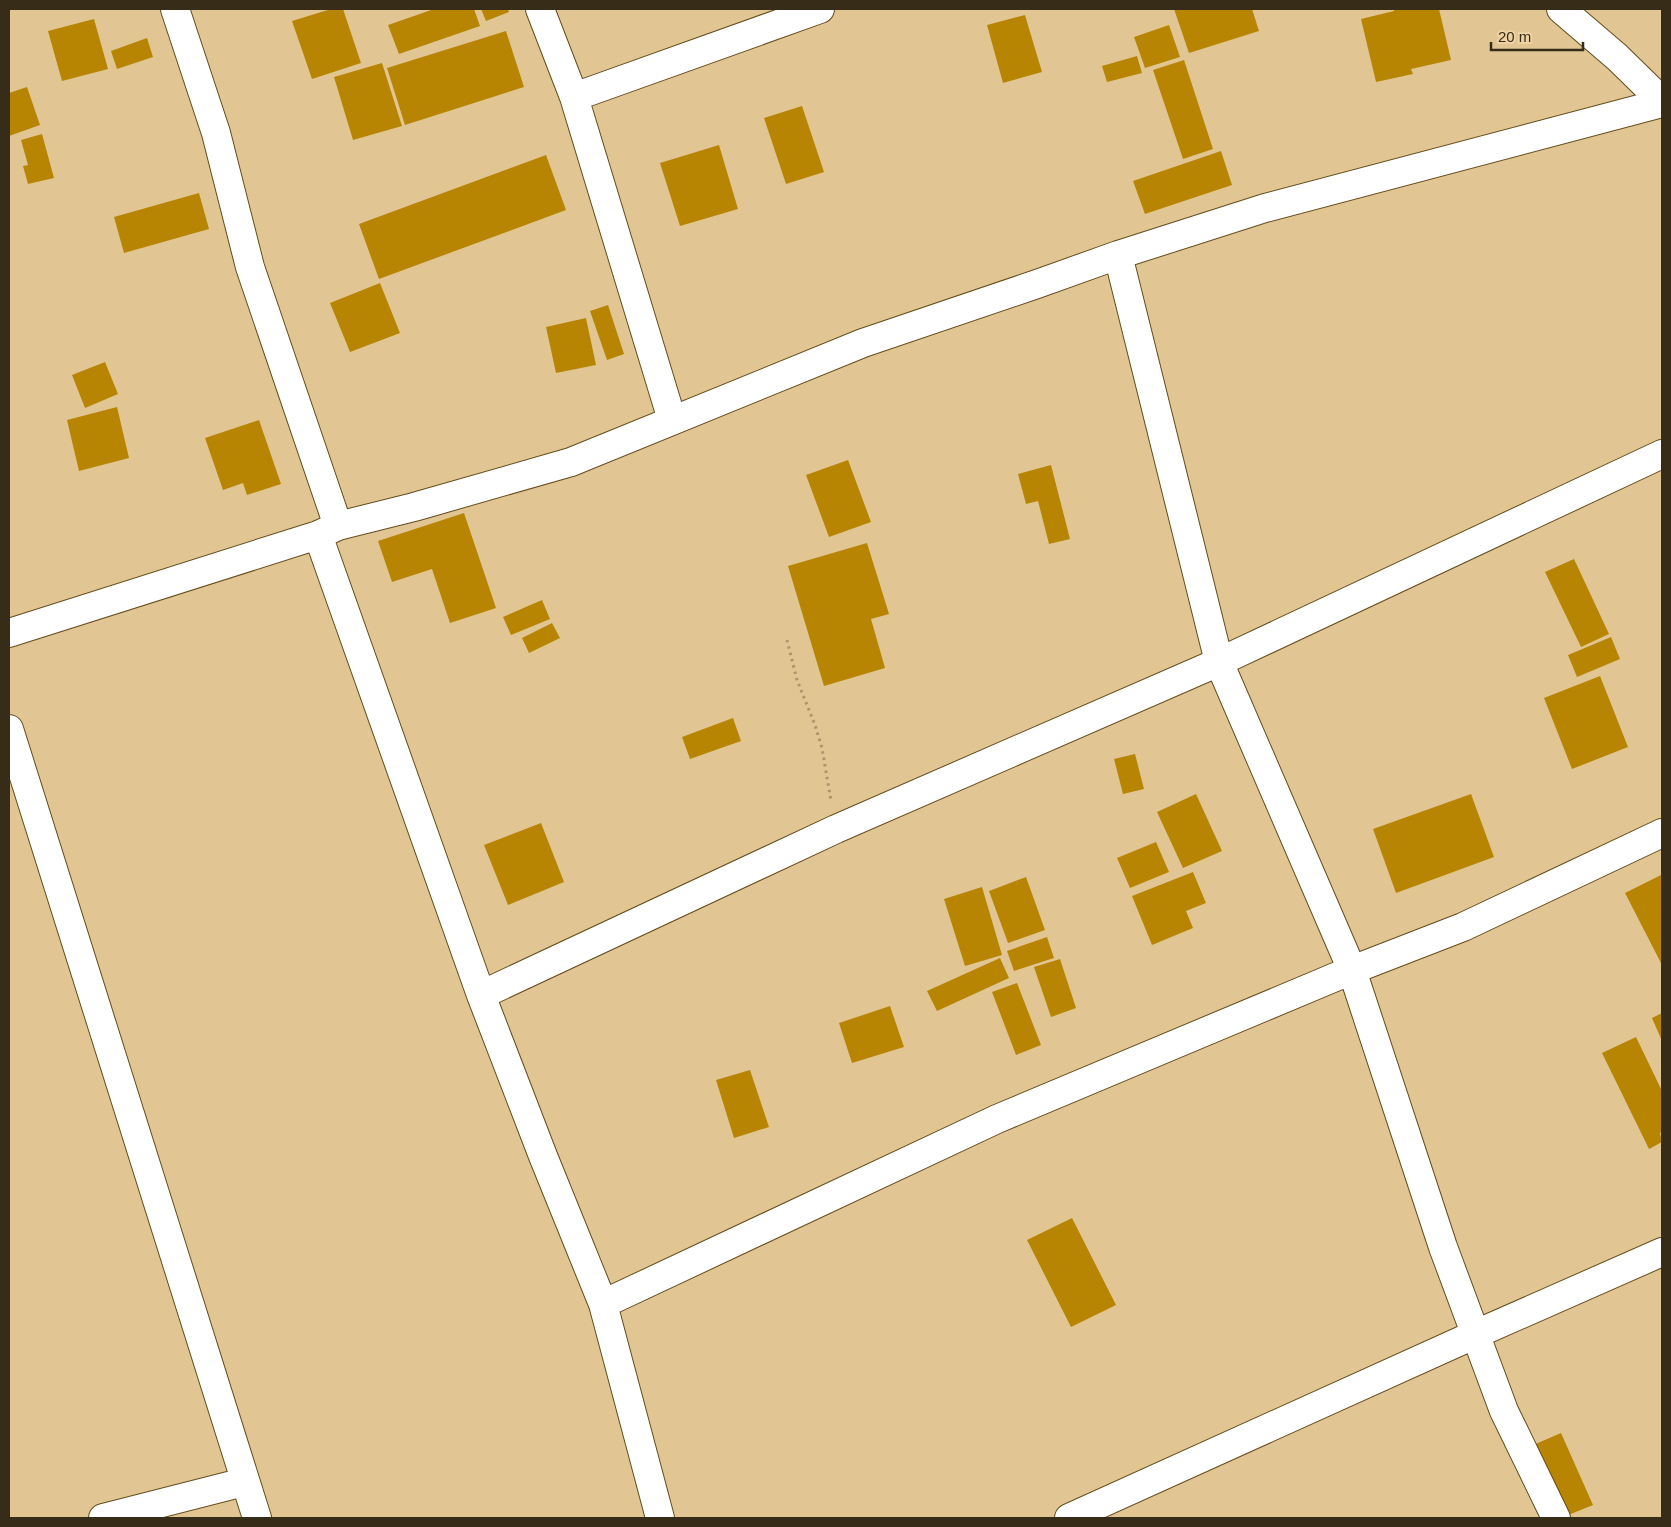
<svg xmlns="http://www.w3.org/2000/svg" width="1671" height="1527" font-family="Arial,sans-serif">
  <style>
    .building { fill: #b78502 }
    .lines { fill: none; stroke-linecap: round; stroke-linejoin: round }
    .minor-casing { stroke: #644c1c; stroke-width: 30 }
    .path { stroke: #ab956d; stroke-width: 3; stroke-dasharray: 2.5 4; stroke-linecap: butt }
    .minor { stroke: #fff; stroke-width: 28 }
  </style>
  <rect width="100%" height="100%" fill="#e1c694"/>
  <path class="building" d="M331,9H343L361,63L312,79L292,21Z
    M434,9H474L480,26L399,54L388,25Z
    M481,9H508L509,12L486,21Z
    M1174,9H1252L1259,31L1189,53Z
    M1394,9H1439L1451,60L1411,69L1413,74L1376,82L1361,19L1394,11Z
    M1025,15L1042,72L1003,83L987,25Z
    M94,19L108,69L62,81L48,31Z
    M1169,25L1180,57L1145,68L1134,37Z
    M506,31L524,87L405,125L387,68Z
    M147,38L153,57L117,69L111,51Z
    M1137,56L1142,73L1107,82L1102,66Z
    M1184,60L1213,149L1183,159L1153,70Z
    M382,63L402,126L353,140L334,77Z
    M27,87L40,125L9,136V93Z
    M802,106L824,172L786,184L764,118Z
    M42,134L54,178L28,184L23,166L28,165L21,140Z
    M719,145L738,209L680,226L660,163Z
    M1221,151L1232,185L1145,214L1133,181Z
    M546,155L566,210L379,279L359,224Z
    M199,193L209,229L124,253L114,217Z
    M380,283L400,333L350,352L330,303Z
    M608,305L624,354L607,360L590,311Z
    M586,318L596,365L556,373L546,327Z
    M105,362L118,394L85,408L72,375Z
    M117,407L129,458L79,471L67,420Z
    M259,420L281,484L247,495L243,483L223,490L205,438Z
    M848,460L871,522L829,537L806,475Z
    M1051,465L1070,539L1049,544L1038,501L1026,504L1018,474Z
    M464,513L496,608L450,623L432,569L392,582L378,541Z
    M867,543L889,614L871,619L885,668L824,686L788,566Z
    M1574,559L1609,634L1581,647L1545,572Z
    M542,600L550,619L511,635L503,617Z
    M552,623L560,638L529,653L522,638Z
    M1611,637L1620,659L1577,677L1568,655Z
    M1600,676L1628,747L1572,769L1544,698Z
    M733,718L741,741L690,759L682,737Z
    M1135,754L1144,789L1123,794L1114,759Z
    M1196,794L1222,851L1183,868L1157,812Z
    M1471,794L1494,857L1396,893L1373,829Z
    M541,823L564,882L508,905L484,845Z
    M1156,842L1169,872L1130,888L1117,858Z
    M1193,872L1206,903L1186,911L1193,928L1152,945L1132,896Z
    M1661,875L1662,878V965L1625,893Z
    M1026,877L1045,930L1008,943L989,891Z
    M982,887L1002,955L965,966L944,899Z
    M1047,937L1054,958L1014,971L1007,951Z
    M1000,958L1009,978L937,1011L927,991Z
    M1060,959L1076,1008L1051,1017L1034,967Z
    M1017,983L1041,1045L1016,1055L992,992Z
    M890,1006L904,1047L852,1063L839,1023Z
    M1662,1013V1041L1652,1018Z
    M1636,1037L1662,1091V1132L1660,1133L1662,1142L1649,1149L1602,1053Z
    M750,1070L769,1127L734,1138L716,1080Z
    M1072,1218L1116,1305L1071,1327L1027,1240Z
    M1561,1433L1593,1505L1561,1518L1515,1453Z"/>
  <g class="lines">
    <g class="minor-casing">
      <path id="minor" d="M175,9L216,133L250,267L338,526
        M540,9L574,97L672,420
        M1561,9L1617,57L1662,101
        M574,97L820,9
        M1118,255L1219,662L1352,970L1443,1247L1504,1411L1556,1518
        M318,535L481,995L836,829L1219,662L1662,454
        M9,633L318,535L338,526L414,507L571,462L863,343L1037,284L1118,255L1265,208L1662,103
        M9,729L257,1518
        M481,995L543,1156L603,1304L660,1518
        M603,1304L997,1119L1352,970L1463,927L1662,833
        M103,1518L244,1482
        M1069,1518L1476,1334L1662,1252"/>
    </g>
    <path class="path" d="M787,640L797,680L815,725L822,748L831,801"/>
    <use href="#minor" class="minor"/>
  </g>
  <rect width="1671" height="1527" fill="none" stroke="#372c18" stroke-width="20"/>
  <path d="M1491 42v8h92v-8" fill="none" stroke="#372c18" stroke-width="2.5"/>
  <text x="1498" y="42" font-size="15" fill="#372c18" stroke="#eed2a1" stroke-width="4" paint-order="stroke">20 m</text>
</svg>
